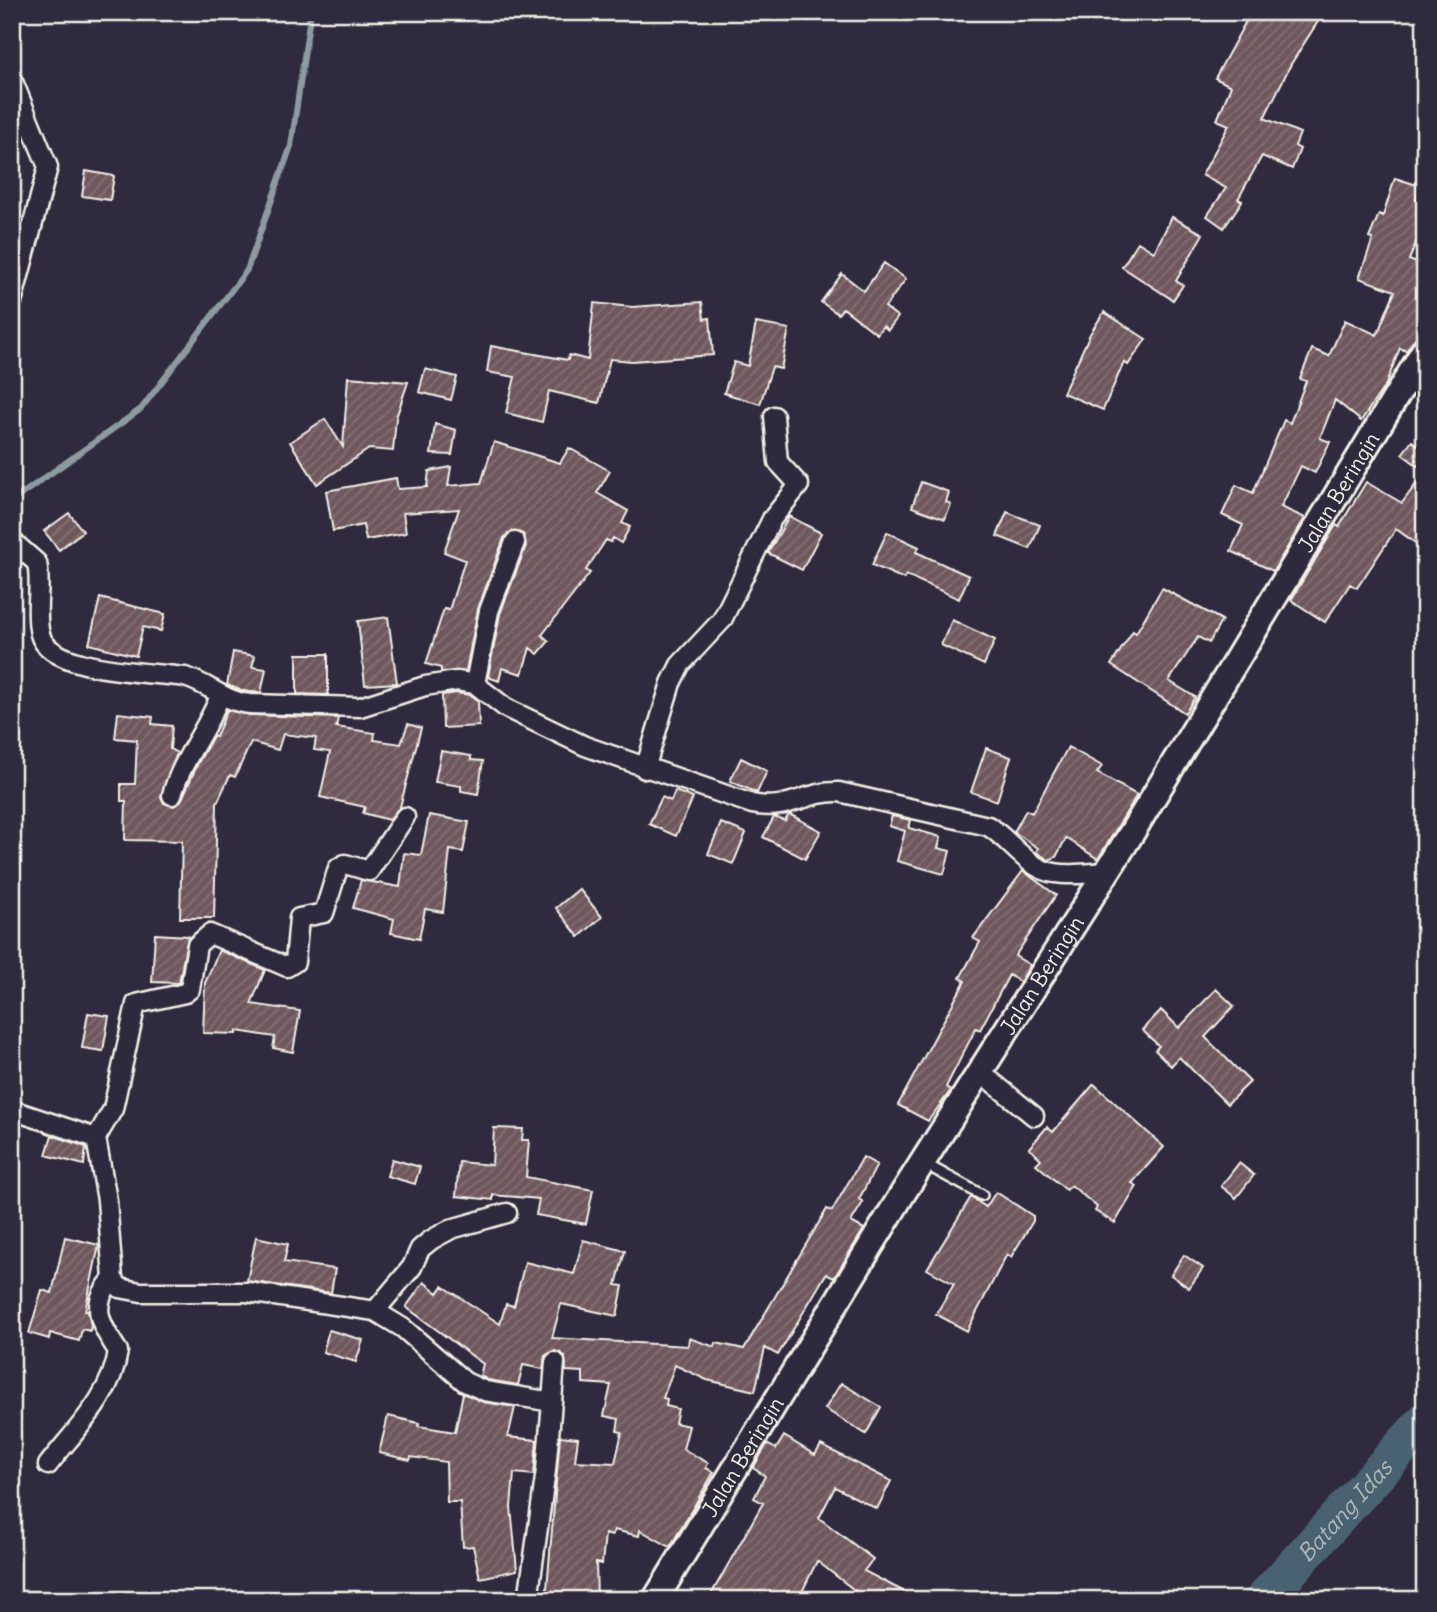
<svg xmlns="http://www.w3.org/2000/svg" width="1437" height="1612" font-family="Delius,sans-serif">
  <style>
    .lines { fill: none; stroke-linecap: round; stroke-linejoin: round }
    .stream { stroke: #8d9ba1; stroke-width: 6 }
    .river { stroke: #496271; stroke-width: 38 }
    .building { fill: url(#building-hatch); stroke: #f4f1e8; stroke-width: 2 }
    .lane-casing { stroke: #f4f1e8; stroke-width: 14 }
    .street-casing { stroke: #f4f1e8; stroke-width: 23 }
    .secondary-casing { stroke: #f4f1e8; stroke-width: 30 }
    .lane { stroke: #2f2a3d; stroke-width: 9 }
    .street { stroke: #2f2a3d; stroke-width: 18 }
    .secondary { stroke: #2f2a3d; stroke-width: 24 }
    .labels { text-anchor: middle; dominant-baseline: central; stroke-width: 6; stroke-linejoin: round; paint-order: stroke }
    .street-label { font-size: 21px; fill: #f4f1e8; stroke: #2f2a3d }
    .water-label { font-size: 23px; font-style: italic; fill: #b0b8b8; stroke: #2f2a3d }
  </style>
  <defs>
    <pattern id="building-hatch" width="6" height="6" patternUnits="userSpaceOnUse" patternTransform="scale(1.75)"><rect width="6" height="6" fill="#6e585d"/><path d="M-1 1l2-2M0 6l6-6M5 7l2-2" fill="none" stroke="#837074"/></pattern>
  </defs>
  <rect width="100%" height="100%" fill="#2f2a3d"/>
  <filter id="ink" filterUnits="userSpaceOnUse"><feTurbulence type="fractalNoise" baseFrequency=".0143" numOctaves="2"/><feDisplacementMap in="SourceGraphic" scale="14" xChannelSelector="R" yChannelSelector="G"/><feConvolveMatrix kernelMatrix="1 2 1 2 8 2 1 2 1" color-interpolation-filters="sRGB"/></filter>
  <g filter="url(#ink)">
    <g class="lines">
      <path class="stream" d="M12,501L141,409L247,270L291,146L310,16L315,12"/>
      <path class="river" id="s1" d="M1263,1600L1425,1421"/>
    </g>
    <path class="building" d="M1251,12H1324L1291,64L1264,118L1300,133L1295,146L1300,149L1292,169L1262,156L1238,199L1242,201L1224,228L1207,216L1226,188L1202,175L1229,125L1217,120L1231,86L1215,78Z
      M86,171L114,176L110,200L82,196Z
      M1395,178L1420,186L1416,200L1425,203L1418,230L1421,231L1409,260L1422,265L1420,271L1425,272V334L1417,336L1406,351L1400,348L1386,384L1361,421L1335,400L1320,438L1330,442L1315,473L1301,466L1281,507L1305,518L1273,571L1231,551L1243,525L1222,515L1236,485L1253,493L1284,420L1290,423L1306,381L1300,379L1312,349L1329,356L1345,320L1377,335L1395,291L1359,278L1373,239L1369,238L1379,214L1383,216Z
      M1172,217L1203,234L1176,281L1183,285L1173,300L1122,267L1138,242L1154,252Z
      M884,263L906,279L885,307L898,317L888,330L883,326L877,334L843,308L838,314L821,302L842,274L864,291Z
      M702,302L704,319L710,318L713,355L632,361L610,359L599,403L549,391L542,422L506,413L515,377L487,372L491,346L568,360L569,355L588,360L594,303L632,307Z
      M1104,312L1146,339L1128,365L1124,362L1103,410L1063,393L1090,334Z
      M756,323L789,329L781,369L772,367L760,404L724,393L734,362L748,366Z
      M425,369L457,377L451,400L419,392Z
      M348,377L408,382L396,418L393,451L369,449L317,484L290,442L325,419L343,447Z
      M435,424L456,430L452,455L431,454Z
      M1412,441L1425,450V471L1402,454Z
      M494,442L560,463L569,448L610,471L597,493L628,511L622,523L630,527L621,543L613,538L611,542L606,540L586,570L590,573L542,635L549,641L538,654L530,648L522,674L502,668L499,681L488,677L500,614L526,546L523,534L512,531L504,538L478,609L466,671L441,672V668L426,664L444,609L449,610L465,560L444,552L459,509L403,513L406,533L366,540L363,525L333,531L326,491L396,478L398,489L427,487L429,471L451,467L448,486L481,483Z
      M1425,472V550L1396,529L1357,588L1350,584L1325,622L1291,600L1336,525L1339,527L1366,482L1402,503Z
      M921,482L949,492L946,502L951,504L945,519L912,507Z
      M1007,512L1040,525L1030,549L997,536Z
      M69,513L83,531L59,550L44,531Z
      M789,516L821,533L802,570L768,553Z
      M887,532L919,547L916,552L969,576L959,599L906,575L904,579L872,565Z
      M1162,588L1222,620L1209,643L1198,637L1169,681L1195,697L1185,713L1111,665L1133,631L1136,633Z
      M100,598L165,614L161,631L143,627L136,656L89,644Z
      M388,617L397,683L365,685L358,621Z
      M952,620L995,640L984,665L941,645Z
      M233,652L255,656L252,667L266,669L261,693L244,691L227,685Z
      M297,654H328V695L297,694Z
      M457,693L470,695L478,701L479,726L443,728L442,695Z
      M227,710L250,715L338,718L336,727L375,733L374,740L401,744L408,724L421,728L400,807L389,820L363,813L365,807L320,797L330,752L314,750L316,738L283,734L278,750L251,742L235,777L230,775L217,803L214,918H180L182,841L125,840L126,801H121V784H135L137,740L115,738L118,713L153,717L152,724L172,726L170,749L177,753L161,797L164,803L174,806L182,799L198,763L213,736L216,737Z
      M1068,747L1102,766L1097,773L1137,795L1098,859L1066,838L1056,857L1049,860L1036,852L1038,848L1014,832L1026,810L1032,813Z
      M986,748L1011,757L997,801L971,792Z
      M441,751L471,756V760L483,761L478,794L461,791V786L435,782Z
      M741,758L767,771L757,793L730,781Z
      M675,791L693,798L676,836L649,824L662,797L671,801Z
      M789,814L821,831L805,859L763,837L774,817L785,821Z
      M429,815L469,822L463,852L450,850L443,912L425,909L419,939L391,933L394,919L353,908L361,880L400,887L404,853L421,855Z
      M892,816L911,820L909,828L941,837L938,848L950,851L944,874L897,861L905,831L889,826Z
      M721,823L746,833L733,864L708,854Z
      M1023,871L1056,895L1015,956L1030,965L1020,982L1009,975L980,1030L976,1028L946,1087L951,1090L928,1121L898,1105L965,981L960,978L980,942L973,938Z
      M579,889L602,917L579,937L556,908Z
      M155,934L188,936L179,983L152,982Z
      M219,950L265,970L251,1004L300,1011L293,1052L273,1048L275,1037L237,1031V1034L203,1033L205,983Z
      M1216,989L1234,1006L1205,1037L1250,1082L1227,1104L1179,1057L1171,1066L1155,1050L1159,1046L1142,1030L1161,1010L1179,1028Z
      M88,1013L109,1016L103,1051L82,1048Z
      M1094,1084L1164,1147L1132,1183L1137,1186L1115,1223L1095,1211L1097,1207L1071,1185L1066,1190L1036,1164L1041,1159L1029,1148L1047,1127L1053,1132Z
      M494,1128L523,1129L522,1140H529L526,1177L593,1190L586,1224L536,1215L539,1199L493,1195V1200L456,1196L459,1162L492,1165Z
      M52,1135L86,1147L84,1165L46,1155Z
      M863,1157L877,1165L859,1199L863,1202L851,1222L864,1229L834,1278L826,1274L778,1355L765,1348L755,1391L707,1380L675,1365L663,1398L667,1399L666,1406L678,1409L675,1423L689,1426L683,1449L708,1463L706,1468L714,1472L670,1547L640,1530L639,1536L614,1530L612,1536L605,1534L602,1564L596,1563L597,1600H546L560,1436L578,1438L575,1461L615,1463L622,1432L617,1431L619,1419L604,1416L611,1385L583,1383V1372L566,1371L565,1356L555,1351L545,1356L543,1369L523,1365L518,1385L488,1380L480,1376L483,1364L406,1307L424,1282L438,1293L443,1286L500,1324L506,1304L514,1306L525,1262L574,1274L583,1240L625,1251L616,1285L623,1286L617,1316L561,1304L552,1338L688,1346L689,1338L715,1347L716,1343L744,1349L827,1209L832,1211Z
      M392,1159L420,1167L415,1184L387,1176Z
      M1239,1163L1254,1175L1236,1198L1221,1186Z
      M996,1192L1033,1216V1221L1011,1257L1007,1254L967,1331L936,1314L954,1284L927,1269L971,1197L986,1207Z
      M65,1237L99,1245L85,1311H88L91,1326L90,1331L82,1329L79,1341L50,1333L49,1339L29,1333L42,1290L52,1293Z
      M256,1237L288,1244L284,1262L335,1269L331,1293L247,1281Z
      M1184,1255L1203,1268L1189,1288L1171,1275Z
      M329,1330L363,1340L356,1362L323,1352Z
      M841,1383L881,1407L866,1434L825,1409Z
      M463,1393L483,1402L515,1407L508,1437L537,1440L534,1475L514,1473L511,1507L517,1570L480,1578L473,1546L463,1547L460,1502H447L446,1462L411,1457L410,1460L379,1453L388,1416L419,1423L418,1426L455,1432Z
      M784,1436L815,1455L821,1445L891,1481L877,1509L835,1487L819,1518L873,1559L864,1571L920,1600H867L817,1561L798,1600H708L763,1503L754,1498L765,1476L753,1468L767,1444L776,1449Z"/>
    <g class="lines">
      <g class="lane-casing">
        <path id="lane" d="M925,1164L982,1195"/>
      </g>
      <g class="street-casing">
        <path id="street" d="M12,79L48,167L12,302
          M12,541L37,563C42,586 34,611 40,634C49,672 151,672 185,677C209,684 225,702 250,704L360,707L425,686L457,681L475,684L506,708L585,746L752,804C788,812 805,791 839,792L988,826C1010,839 1028,870 1055,873C1071,876 1089,873 1105,872
          M475,684L489,611L515,542
          M645,769L671,683L680,665L722,620L772,519L799,485L778,462L774,416
          M172,795C182,759 206,732 220,696
          M980,1072L1034,1116
          M12,1110L96,1138L107,1200L113,1279L120,1288L141,1292H247L375,1311L403,1328L465,1382L485,1391L552,1402L546,1470L528,1600
          M96,1138L113,1109L136,1004L185,993L190,989L197,945L210,934L287,967L295,962L299,918L324,913L338,868L345,864L369,871L405,817
          M375,1311L412,1267L420,1249L431,1240L451,1229L507,1213
          M552,1402L555,1362
          M48,1465C75,1430 112,1396 118,1351C101,1325 88,1305 113,1279"/>
      </g>
      <g class="secondary-casing">
        <g id="secondary">
          <path id="s2" d="M655,1600L903,1193L1131,834L1425,349"/>
        </g>
      </g>
      <use href="#lane" class="lane"/>
      <use href="#street" class="street"/>
      <use href="#secondary" class="secondary"/>
    </g>
  </g>
  <g class="labels">
    <g class="street-label">
      <text stroke="none"><textPath href="#s2" startOffset="1302">Jalan Beringin</textPath></text>
      <text stroke="none"><textPath href="#s2" startOffset="735">Jalan Beringin</textPath></text>
      <text stroke="none"><textPath href="#s2" startOffset="168">Jalan Beringin</textPath></text>
    </g>
    <g class="water-label">
      <text stroke="none"><textPath href="#s1" startOffset="121">Batang Idas</textPath></text>
    </g>
  </g>
  <rect width="1437" height="1612" fill="none" stroke="#2f2a3d" stroke-width="42"/>
  <rect x="21" y="21" width="1395" height="1570" fill="none" stroke="#f4f1e8" stroke-width="2.5" filter="url(#ink)"/>
</svg>
